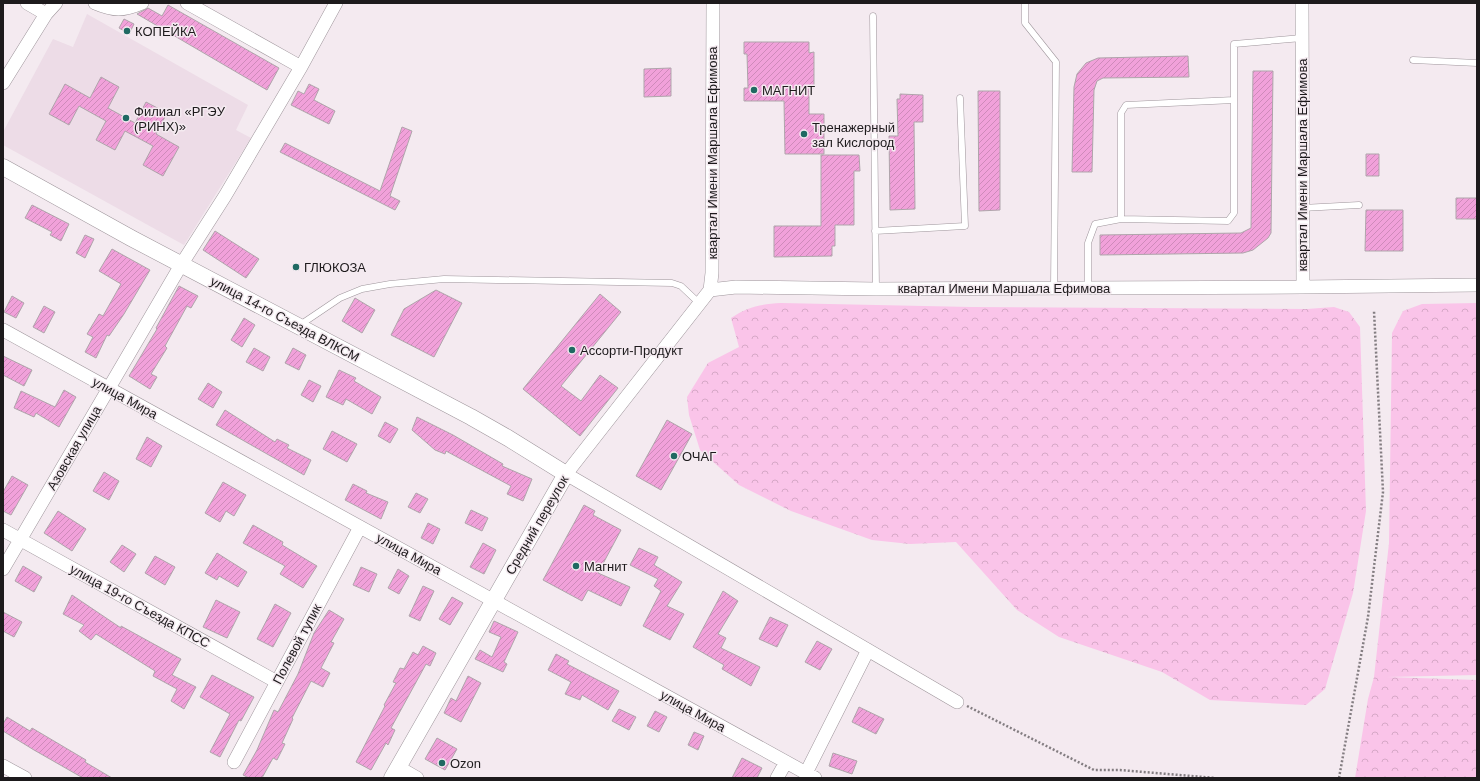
<svg xmlns="http://www.w3.org/2000/svg" width="1480" height="781" font-family="Arial,sans-serif">
  <style>
    .built { fill: #eddce7 }
    .forest { fill: url(#forest-crowns) }
    .building { fill: url(#building-hatch); stroke: #afa5ab }
    .lines { fill: none; stroke-linecap: round; stroke-linejoin: round }
    .service-casing { stroke: #9e959b; stroke-width: 7 }
    .minor-casing { stroke: #9e959b; stroke-width: 14 }
    .tertiary-casing { stroke: #9e959b; stroke-width: 17 }
    .path { stroke: #837d81; stroke-width: 2.5; stroke-dasharray: 2 2; stroke-linecap: butt }
    .service { stroke: #fff; stroke-width: 6 }
    .minor { stroke: #fff; stroke-width: 13 }
    .tertiary { stroke: #fff; stroke-width: 16 }
    .poi-dot { fill: #1f6962; stroke: #f4eaf0; stroke-width: 1.5 }
    .labels { text-anchor: middle; dominant-baseline: central; stroke-width: 3; stroke-linejoin: round; paint-order: stroke }
    .poi-label { font-size: 13px; fill: #1d1a1c; stroke: #f4eaf0; text-anchor: start }
    .street-label { font-size: 13px; fill: #1d1a1c; stroke: #f4eaf0 }
  </style>
  <defs>
    <pattern id="forest-crowns" width="20" height="18" patternUnits="userSpaceOnUse"><rect width="20" height="18" fill="#fac4e9"/><path d="M2 6a3 3 0 1 1 6 0M12 15a3 3 0 1 1 6 0" fill="none" stroke="#d6a8c7"/></pattern>
    <pattern id="building-hatch" width="6" height="6" patternUnits="userSpaceOnUse"><rect width="6" height="6" fill="#f1a1da"/><path d="M-1 1l2-2M0 6l6-6M5 7l2-2" fill="none" stroke="#ce8aba"/></pattern>
  </defs>
  <rect width="100%" height="100%" fill="#f4eaf0"/>
  <path class="built" d="M87,14L248,105L236,130L251,138L184,245L3,145V132L53,39L73,47Z"/>
  <path class="forest" d="M781,303L972,307L1307,309L1334,307L1349,312L1360,327L1366,511L1353,593L1325,689L1306,705L1210,700L1162,672L1059,637L1017,610L956,542L910,544L872,540L791,511L739,485L700,450L689,415L687,397L708,363L739,347L731,318C747,307 761,304 781,303Z
    M1477,303V675L1387,677L1477,680V778H1355L1368,699L1374,677L1389,543L1392,333L1403,311L1422,304Z"/>
  <path class="building" d="M168,5L279,68L267,90L137,14L148,8L162,16Z
    M124,19L134,24L129,34L119,28Z
    M744,42H809V53L814,52V88H809V114H824V154H785L784,101H744V88H748L747,54H744Z
    M1188,56L1189,77L1103,78L1097,81L1094,90L1092,172H1072L1074,87L1077,74L1086,63L1098,58Z
    M671,68V96L644,97V69Z
    M1253,71H1273L1271,233L1268,238L1253,250L1243,253L1100,255V235L1241,233L1251,228Z
    M101,77L119,87L108,108L135,123L146,102L167,113L156,134L179,147L163,176L143,165L153,146L125,131L115,150L96,140L106,121L79,106L69,125L49,114L65,84L90,98Z
    M309,84L319,89L314,100L335,111L329,124L291,105L298,91L304,94Z
    M978,91H1000V210L979,211Z
    M900,94L923,95V122H914L915,209L890,210L889,136H898L897,99H900Z
    M402,127L412,131L390,196L400,201L395,210L280,152L285,143L380,191Z
    M1366,154H1379V176H1366Z
    M821,155H859L860,171H854V225H835V246H832V256L774,257V226H821Z
    M1456,198H1477V219H1456Z
    M32,205L69,224L61,241L50,235L52,232L25,218Z
    M1366,210H1403V251H1365Z
    M215,231L259,259L246,278L203,250Z
    M85,235L94,239L85,258L76,253Z
    M112,249L150,270L124,314L109,336L107,335L96,358L85,352L93,337L87,334L99,314L103,316L121,284L99,271Z
    M179,286L198,296L191,308L187,306L165,346L167,348L151,374L157,377L150,389L129,376L157,329L156,328Z
    M436,290L462,303L434,357L391,335L404,309Z
    M600,294L621,312L561,386L581,401L600,375L618,388L580,436L523,389Z
    M12,296L24,303L16,318L4,312Z
    M355,298L375,310L362,333L342,321Z
    M44,306L55,312L44,333L33,327Z
    M244,318L255,325L242,347L231,340Z
    M254,348L270,357L263,371L246,362Z
    M293,348L306,355L299,370L285,363Z
    M3,356L32,370L24,386L3,375Z
    M339,370L356,378L354,381L381,397L372,414L346,399L343,405L326,397Z
    M309,380L321,386L313,402L301,395Z
    M208,383L222,392L213,408L198,399Z
    M64,390L76,397L59,427L36,413L34,417L14,408L21,391L55,407Z
    M225,410L275,442L277,439L289,445L287,448L311,460L304,475L216,425Z
    M417,417L453,435L503,464L502,466L532,479L523,501L507,494L511,486L446,451L445,454L435,450L412,430Z
    M667,420L692,434L661,490L636,476Z
    M385,422L398,429L390,443L378,436Z
    M332,431L357,444L347,462L323,449Z
    M147,437L162,446L151,467L136,459Z
    M104,472L119,481L109,500L93,491Z
    M12,476L28,485L11,515L3,511V492Z
    M223,482L246,495L234,516L226,511L220,522L205,513Z
    M353,484L367,491L366,493L388,502L381,519L345,500Z
    M416,493L428,499L420,513L408,507Z
    M584,505L595,511L593,515L621,530L598,573L630,587L621,606L588,590L582,601L543,580Z
    M471,510L488,518L482,531L465,523Z
    M58,511L86,529L72,551L44,533Z
    M428,523L440,529L433,544L421,538Z
    M253,525L283,542L282,545L317,566L303,588L280,574L285,566L243,543Z
    M483,543L496,550L484,574L470,567Z
    M122,545L136,554L124,572L110,562Z
    M639,548L658,557L654,565L682,582L667,606L684,614L670,640L643,626L661,591L654,586L658,579L630,565Z
    M217,553L247,572L238,587L219,576L217,580L205,573Z
    M155,556L175,567L165,585L145,573Z
    M23,566L42,577L34,592L15,581Z
    M361,567L377,574L369,592L353,585Z
    M398,569L409,576L399,594L388,588Z
    M423,586L434,591L420,621L409,616Z
    M723,591L738,601L718,634L726,638L721,648L760,667L751,686L722,669L724,665L693,647Z
    M72,595L121,628V626L181,659L172,675L196,687L184,709L171,701L177,689L153,676L155,671L96,634L91,640L79,631L84,625L63,614Z
    M452,597L463,603L450,625L439,619Z
    M216,600L240,612L227,638L203,627Z
    M275,604L291,613L273,647L257,639Z
    M329,610L344,619L331,642L334,643L321,668L330,673L323,687L311,681L292,718L293,719L282,743L285,744L277,760L273,758L262,778H249L243,775L257,750L274,710L278,712L298,674L314,633Z
    M3,612L22,622L14,637L3,631Z
    M770,617L788,625L777,647L759,639Z
    M494,621L518,632L504,662L507,664L503,672L475,659L480,650L492,657L501,637L489,632Z
    M817,641L832,649L820,670L805,662Z
    M423,646L436,653L430,666L426,664L391,728L395,730L388,745L386,743L371,770L356,762L385,706L384,705L396,683L393,682L400,668L404,669L413,652L418,655Z
    M556,654L569,661L567,664L619,691L608,710L582,695L580,700L565,694L571,682L548,670Z
    M212,675L254,697L241,721L239,720L220,757L210,752L230,714L200,697Z
    M468,676L481,683L461,722L444,713L451,698L456,701Z
    M859,707L884,719L876,734L852,722Z
    M619,709L636,717L629,730L612,721Z
    M655,711L667,717L659,732L647,726Z
    M7,717L30,731L32,728L86,760L85,762L112,778H83L34,750L3,731V724Z
    M694,732L704,736L698,750L688,745Z
    M437,738L457,749L445,770L425,759Z
    M833,753L857,761L852,774L829,766Z
    M742,758L762,768L757,778H732Z"/>
  <g class="lines">
    <g class="service-casing">
      <path id="service" d="M1025,3V23L1056,62L1054,288
        M873,16L876,289
        M1413,60L1477,63
        M1302,208L1359,205
        M1121,219V113L1126,105L1234,100
        M875,231L965,226L960,98
        M1088,288V243L1095,224L1121,219L1228,221L1234,213V44L1302,38
        M300,325L340,298L362,289L390,284L444,279L672,283L681,286L699,303"/>
    </g>
    <g class="minor-casing">
      <path id="minor" d="M27,3L46,14
        M95,3C114,11 123,11 142,3
        M187,3L301,67
        M713,3L712,273L710,290L566,474L957,702
        M3,83L46,14L56,3
        M1303,287L1477,285
        M710,290L736,287L876,289L1303,287L1302,3
        M3,330L815,778
        M3,530L277,682
        M3,569L181,265L225,196L301,67L336,3
        M234,762L360,527
        M3,766L25,778
        M398,767L417,778
        M806,773L868,650
        M777,778L786,762"/>
    </g>
    <g class="tertiary-casing">
      <path id="tertiary" d="M3,167L131,238L471,417L508,438L566,474L392,778"/>
    </g>
    <path class="path" d="M967,706L1094,770H1120L1215,778
      M1339,778L1368,617L1383,492L1374,311"/>
    <use href="#service" class="service"/>
    <use href="#minor" class="minor"/>
    <use href="#tertiary" class="tertiary"/>
  </g>
  <g class="poi-dot">
    <circle cx="127" cy="31" r="4"/>
    <circle cx="754" cy="90" r="4"/>
    <circle cx="126" cy="118" r="4"/>
    <circle cx="804" cy="134" r="4"/>
    <circle cx="296" cy="267" r="4"/>
    <circle cx="572" cy="350" r="4"/>
    <circle cx="674" cy="456" r="4"/>
    <circle cx="576" cy="566" r="4"/>
    <circle cx="442" cy="763" r="4"/>
  </g>
  <g class="labels">
    <g class="poi-label">
      <text x="135" y="31">КОПЕЙКА</text>
      <text x="762" y="90">МАГНИТ</text>
      <text x="134" y="111">Филиал «РГЭУ<tspan x="134" dy="15">(РИНХ)»</tspan></text>
      <text x="812" y="127">Тренажерный<tspan x="812" dy="15">зал Кислород</tspan></text>
      <text x="304" y="267">ГЛЮКОЗА</text>
      <text x="580" y="350">Ассорти-Продукт</text>
      <text x="682" y="456">ОЧАГ</text>
      <text x="584" y="566">Магнит</text>
      <text x="450" y="763">Ozon</text>
    </g>
    <g class="street-label">
      <text transform="translate(712 153) rotate(-90)">квартал Имени Маршала Ефимова</text>
      <text transform="translate(1302 165) rotate(-90)">квартал Имени Маршала Ефимова</text>
      <text x="1004" y="288">квартал Имени Маршала Ефимова</text>
      <text transform="translate(285 319) rotate(28)">улица 14-го Съезда ВЛКСМ</text>
      <text transform="translate(125 398) rotate(29)">улица Мира</text>
      <text transform="translate(74 448) rotate(-60)">Азовская улица</text>
      <text transform="translate(537 525) rotate(-60)">Средний переулок</text>
      <text transform="translate(409 554) rotate(29)">улица Мира</text>
      <text transform="translate(140 606) rotate(29)">улица 19-го Съезда КПСС</text>
      <text transform="translate(297 644) rotate(-62)">Полевой тупик</text>
      <text transform="translate(693 711) rotate(29)">улица Мира</text>
    </g>
  </g>
  <rect width="1480" height="781" fill="none" stroke="#1d1a1c" stroke-width="8"/>
</svg>
